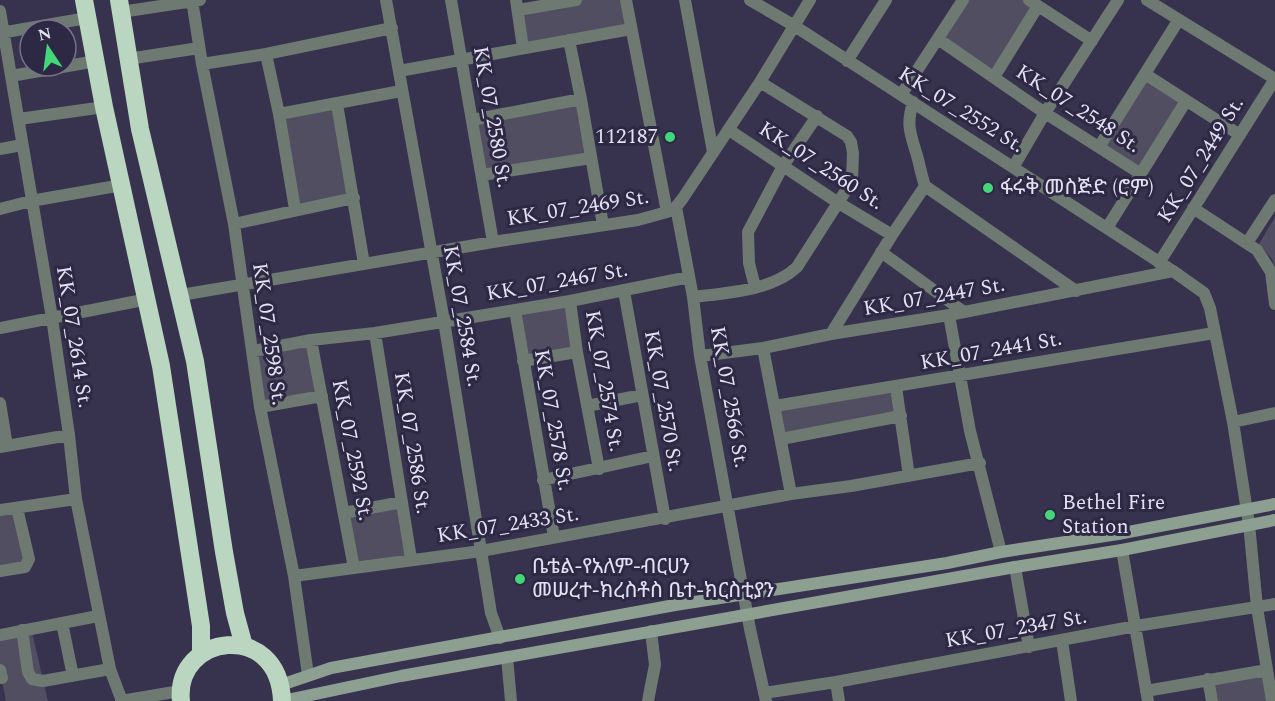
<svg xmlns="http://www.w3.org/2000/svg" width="1275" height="701" font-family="Spectral,'Noto Sans Ethiopic',serif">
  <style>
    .green { fill: #514e62 }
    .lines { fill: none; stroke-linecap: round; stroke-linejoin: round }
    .street { stroke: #6e7a71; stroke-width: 12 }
    .secondary { stroke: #8d9f91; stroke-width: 12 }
    .highway { stroke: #bad6c0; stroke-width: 18 }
    .poi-dot { fill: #44d77a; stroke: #2d2843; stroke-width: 2 }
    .labels { text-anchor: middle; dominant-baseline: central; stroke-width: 6; stroke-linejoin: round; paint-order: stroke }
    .street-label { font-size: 21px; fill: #e3e1f3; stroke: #2d2843 }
    .poi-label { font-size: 21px; fill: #e3e1f3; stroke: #2d2843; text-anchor: start }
  </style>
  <rect width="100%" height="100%" fill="#37324e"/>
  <path class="green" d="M576,0H626L631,29L523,48L518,10Z
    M963,0H1029L1038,6L994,77L938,39Z
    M1145,74L1186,101L1141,174L1099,147Z
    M581,99L591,158L482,175L472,120Z
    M337,104L354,198L295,209L279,114Z
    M1275,217V267L1272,259L1259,244Z
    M570,301L577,352L523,361L515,310Z
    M311,340L322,396L259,406L252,352Z
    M896,387L901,416L781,439L775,406Z
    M402,502L411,559L354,568L344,513Z
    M17,508L29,559L0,571V510Z
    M32,632L48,701H6L0,671V638Z
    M1267,670L1272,701H1212L1208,679Z"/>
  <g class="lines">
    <path class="street" d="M192,0L202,64L234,224L260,407L294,576L308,675
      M386,0L444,321L491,613L500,638
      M451,0L493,242
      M516,0L523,48
      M626,0L667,212
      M685,0L713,152
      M750,0L793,25L1173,271L1204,293L1210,308L1233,422L1249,524L1257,607L1272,701
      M1029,0L1092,41
      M1147,0L1275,79
      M518,10L576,0
      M0,11L52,318L69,435L76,499L110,669L122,701
      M121,12L200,0
      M0,33L87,18
      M938,39L1045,113L1141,174
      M569,40L581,99L603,225
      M266,54L279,114L295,209
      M128,59L199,48
      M847,61L886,0
      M202,64L266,54L392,28
      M399,71L631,29
      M1145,74L1240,135
      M11,76L96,61
      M994,77L1038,6
      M901,95L963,0
      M913,102C907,122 909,130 915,149C919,161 921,174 925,186
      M337,104L364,264
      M279,114L401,91
      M19,119L104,107
      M472,120L581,99
      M729,130L837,202L892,235
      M1099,147L1178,21
      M0,149L22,145
      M1014,166L1045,113L1118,0
      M482,175L591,158
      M925,186L1076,291
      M676,207L693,297L700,356L750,629L766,701
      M1193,208L1257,250L1271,272L1275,304
      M0,209L31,201L122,185
      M234,224L354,198
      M1107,228L1186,101
      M1247,243L1275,200
      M881,252L964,312
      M1159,263L1275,79
      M755,287L749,263L748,232L783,166L817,116
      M624,291L665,519
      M181,295L493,242L638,220L667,212L676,207L683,198L760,82L810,0
      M693,297C726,293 772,291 797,267L852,181L853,153L851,142L847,136L760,82
      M570,301L577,352L599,469
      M515,310L554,537
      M949,315L970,431L1001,552
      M0,328L148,299
      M375,333L411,559
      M831,334L892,235L925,186
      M311,340L354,568
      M763,348L791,494
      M253,351L311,340L375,333L570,301L689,277
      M700,356L763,348L831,334L949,315L1173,271
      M523,361L577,352
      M896,387L909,476
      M0,403L7,446
      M587,406L642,395
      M775,406L1214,333
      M260,407L322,396
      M1233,422L1275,413
      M781,439L901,416
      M0,447L69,435
      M543,480L653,456
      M0,510L76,499
      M344,513L402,502
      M1122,550L1148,701
      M1015,567L1029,647
      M0,571L25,567L29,559L17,508
      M294,576L481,551L791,494L851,486L980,463
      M62,623L73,676
      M22,630L28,672L32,679L43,681L110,669
      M0,635L98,616
      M1062,641L1071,701
      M507,657L511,701
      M0,670L2,678
      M1208,679L1212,701
      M836,682L839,701
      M1146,691L1267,670
      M764,693L836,682L1136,626L1275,604
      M121,701L180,691
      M648,701L655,665L651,631"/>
    <path class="secondary" d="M281,685L331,668L675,605L947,563L1001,552L1118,534L1275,504
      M282,701L401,676L1015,567L1122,550L1275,520"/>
    <path class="highway" d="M84,0L104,107L161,366L201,626V654
      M119,0L140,129L195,361L224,552L235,613L244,646
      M181,701C174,634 279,619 282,701"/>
  </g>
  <g class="poi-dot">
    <circle cx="670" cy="137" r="6"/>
    <circle cx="988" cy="188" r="6"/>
    <circle cx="1050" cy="515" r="6"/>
    <circle cx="520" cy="579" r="6"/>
  </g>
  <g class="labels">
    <g class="street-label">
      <text transform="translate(1078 109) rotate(33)">KK_07_2548 St.</text>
      <text transform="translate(961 110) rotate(32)">KK_07_2552 St.</text>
      <text transform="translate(492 117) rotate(80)">KK_07_2580 St.</text>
      <text transform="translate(1201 160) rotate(-58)">KK_07_2449 St.</text>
      <text transform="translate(821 166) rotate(33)">KK_07_2560 St.</text>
      <text transform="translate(578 208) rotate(-9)">KK_07_2469 St.</text>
      <text transform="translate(557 282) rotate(-10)">KK_07_2467 St.</text>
      <text transform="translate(934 297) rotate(-10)">KK_07_2447 St.</text>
      <text transform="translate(462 316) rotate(80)">KK_07_2584 St.</text>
      <text transform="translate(269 334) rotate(82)">KK_07_2598 St.</text>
      <text transform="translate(74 337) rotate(81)">KK_07_2614 St.</text>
      <text transform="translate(991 351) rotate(-10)">KK_07_2441 St.</text>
      <text transform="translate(604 381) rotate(80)">KK_07_2574 St.</text>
      <text transform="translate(729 397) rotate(80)">KK_07_2566 St.</text>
      <text transform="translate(663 401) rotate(80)">KK_07_2570 St.</text>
      <text transform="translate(553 420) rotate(80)">KK_07_2578 St.</text>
      <text transform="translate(412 443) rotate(81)">KK_07_2586 St.</text>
      <text transform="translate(352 450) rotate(79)">KK_07_2592 St.</text>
      <text transform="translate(508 525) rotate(-9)">KK_07_2433 St.</text>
      <text transform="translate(1016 629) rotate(-10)">KK_07_2347 St.</text>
    </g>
    <g class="poi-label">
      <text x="658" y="137" text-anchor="end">112187</text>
      <text x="1000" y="188">ፋሩቅ መስጅድ (ሮም)</text>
      <text x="1062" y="503">Bethel Fire<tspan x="1062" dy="24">Station</tspan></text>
      <text x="532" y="567">ቤቴል-የአለም-ብርሀን<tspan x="532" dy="24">መሠረተ-ክረስቶስ ቤተ-ክርስቲያን</tspan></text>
    </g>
  </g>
  <g transform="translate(48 48) rotate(347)"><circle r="28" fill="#2d2843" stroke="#767289" stroke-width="1.5"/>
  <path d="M0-4.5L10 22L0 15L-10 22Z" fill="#44d77a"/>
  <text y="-9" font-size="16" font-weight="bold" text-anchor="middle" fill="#e3e1f3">N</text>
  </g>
</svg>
